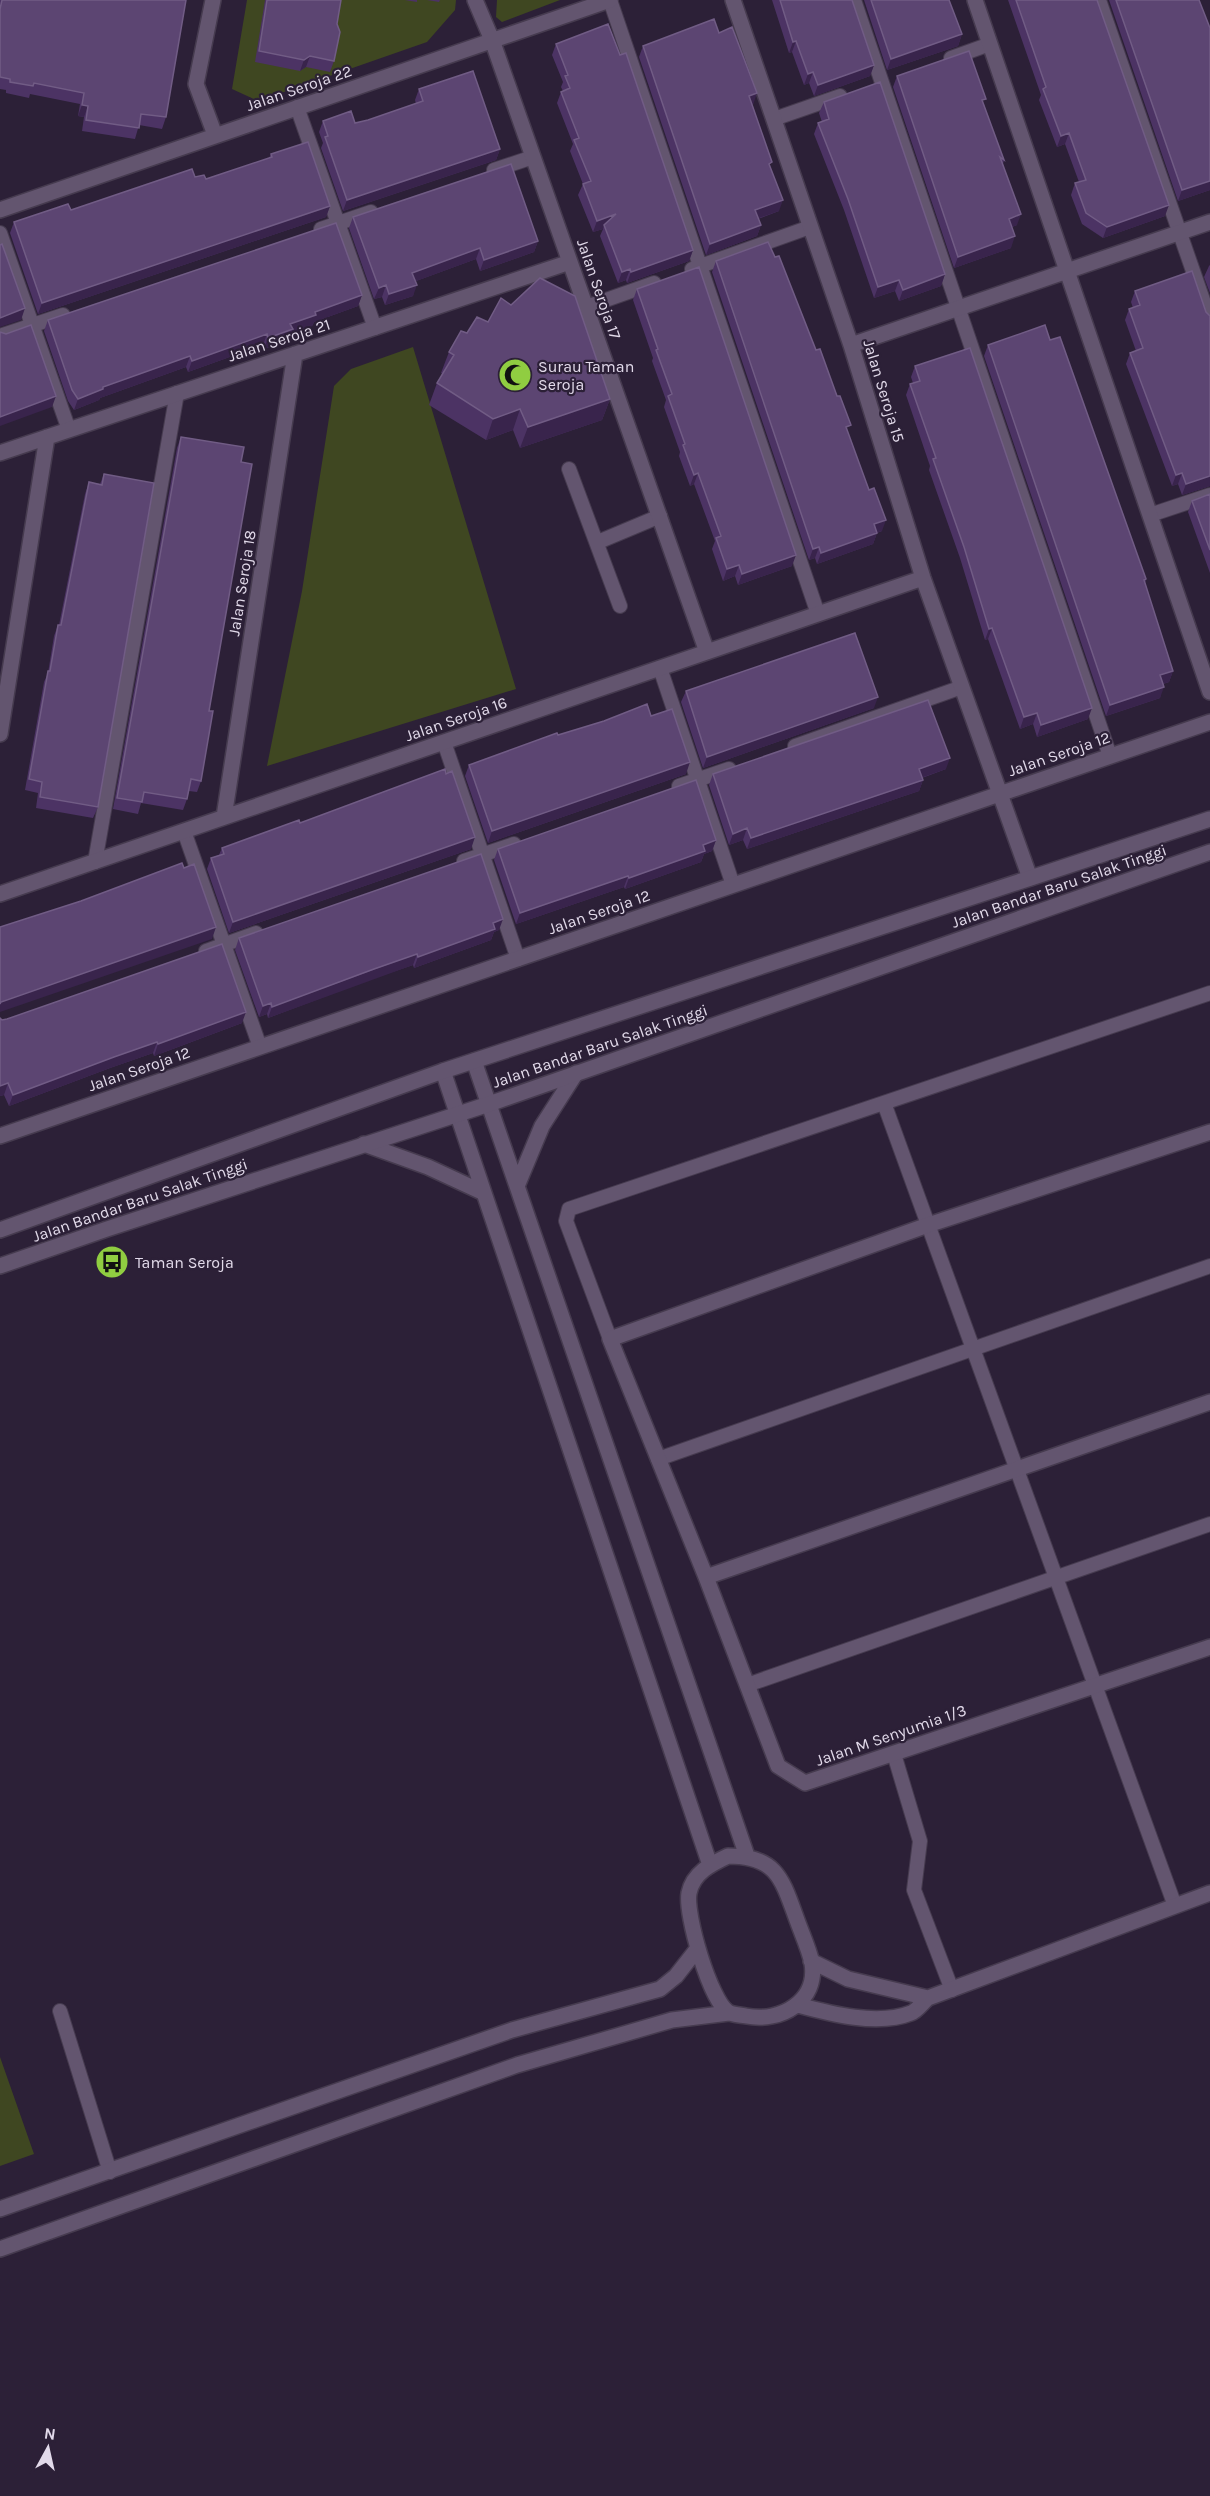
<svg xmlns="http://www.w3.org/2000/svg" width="1210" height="2496" font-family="Karla,sans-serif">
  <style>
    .green { fill: #3f4721 }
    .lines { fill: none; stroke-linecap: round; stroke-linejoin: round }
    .lane-casing { stroke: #463b4f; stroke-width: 16 }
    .street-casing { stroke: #463b4f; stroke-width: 18 }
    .secondary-casing { stroke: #463b4f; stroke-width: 18 }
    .lane { stroke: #63556f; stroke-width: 14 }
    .street { stroke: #63556f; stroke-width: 15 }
    .secondary { stroke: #63556f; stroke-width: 15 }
    .wall { fill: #4c3364 }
    .shaded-wall { fill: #39244c }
    .building { fill: #5c4572; stroke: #715c85; stroke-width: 1.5 }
    .labels { text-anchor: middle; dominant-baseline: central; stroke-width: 4.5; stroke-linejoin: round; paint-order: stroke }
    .street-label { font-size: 16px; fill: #e2daea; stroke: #2c2037 }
    .poi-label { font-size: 16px; fill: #e2daea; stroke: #2c2037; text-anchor: start }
  </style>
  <rect width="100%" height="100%" fill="#2c2037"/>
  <path class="green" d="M247,0H456L455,10L427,42L258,101L232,89Z
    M497,0H560L502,22L496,17Z
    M413,347L516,689L267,766L302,591L334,386L351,369Z
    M0,2057L34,2154L0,2166Z"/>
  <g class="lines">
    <g class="lane-casing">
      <path id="lane" d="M610,0L818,614
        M854,0L1110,756
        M1099,0L1210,320
        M951,58L990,44
        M297,107L375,328
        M774,119L840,96
        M494,170L533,157
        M321,229L371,212
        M0,233L69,430
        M692,269L810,227
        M586,307L654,283
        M0,336L63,315
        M569,469L620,606
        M1150,515L1210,495
        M598,542L660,516
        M660,668L733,885
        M444,742L518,959
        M795,746L962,687
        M679,786L729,769
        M184,831L260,1047
        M464,861L514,844
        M95,862L177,393
        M206,951L256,933
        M884,1103L1175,1906
        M610,1339L566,1221L569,1209L1210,993
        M658,1459L1210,1266
        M747,1685L1210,1524
        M894,1754L920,1841L914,1890L952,1990
        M60,2011L110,2172"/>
    </g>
    <g class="street-casing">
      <path id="street" d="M213,0L196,84L215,135
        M475,0L492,40L707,652
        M733,0L851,345L923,578L1030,878
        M975,0L1210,692
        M0,210L610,0
        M851,345L1210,222
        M0,453L570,262
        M0,734L47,437
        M224,817L295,354
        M0,894L923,578
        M474,1061L747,1856
        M443,1071L710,1865
        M1210,1132L928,1225L610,1339L706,1577L778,1766L805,1783L1210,1647
        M0,1136L1210,722
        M364,1144L428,1167L484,1193
        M517,1186L542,1126L576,1073
        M706,1577L1210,1402
        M728,1856C777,1856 782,1879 797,1920C802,1934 809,1949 812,1963C818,2001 781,2023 746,2016C741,2015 733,2015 728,2012C710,2000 685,1914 689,1893C693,1873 711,1864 728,1856Z
        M811,1961L848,1979L928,1998
        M798,2005C831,2014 878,2026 911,2013C917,2011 923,2002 928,1998L1210,1893
        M0,2209L512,2030L660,1989L676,1976L698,1948
        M0,2249L517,2065L672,2020L729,2013"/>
    </g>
    <g class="secondary-casing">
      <path id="secondary" d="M0,1230L443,1071L1210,819
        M0,1266L107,1229L489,1104L1210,852"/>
    </g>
    <use href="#lane" class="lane"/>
    <use href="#street" class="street"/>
    <use href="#secondary" class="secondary"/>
  </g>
  <path class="wall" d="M0,0H186L166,117L162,129L139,125L135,139L82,131L84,117L78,116L80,104L30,94L29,98L6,93V90L0,89Z
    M265,0H341L337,24L334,61L330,72L306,67L300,71L255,62Z
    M405,0H417V2Z
    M427,0H440L439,2Z
    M772,0H852L874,65L870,76L814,96L809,83L804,85L792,52L789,53Z
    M864,0H949L962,34L958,46L887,70Z
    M1008,0H1097L1165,216L1103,238L1082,224L1071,195L1075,183L1079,182L1065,144L1057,147L1039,100L1041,95Z
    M1109,0H1199L1210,28V190L1178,201Z
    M719,33L753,105H752L770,167L779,211L758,219L761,225L757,236L706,255L639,57L643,46Z
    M556,44L693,250L689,261L627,283L626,280L618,283L600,236L603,229L593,232L578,195L583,184L570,151L573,144L557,103L561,92L563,91L561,87L563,82L552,55Z
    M897,76L984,105L1004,160L1003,164L1017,225L1012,227L1011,248L954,268L893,87Z
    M419,89L500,149L496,160L343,211L321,148L323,143L319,132L323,121L355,123L368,120L416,104L415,100Z
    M824,102L945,274L941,286L899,301L895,291L874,298L844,210L814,134L818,123L822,122L819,113Z
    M271,154L330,206L326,217L38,314L10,233L14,222L71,210L195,177L206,179L269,158Z
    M353,217L538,241L534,252L480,271L476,259L416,281L413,296L385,305L382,297L374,299L349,228Z
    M716,261L882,531L877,533L873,544L817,564L815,558L809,560L712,272Z
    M1210,265V293L1204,277L1209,266Z
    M637,289L792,566L738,585L735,576L723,581L712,549L715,541L694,484L690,486L679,456L680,452L664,407L666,400L652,361L653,358L633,300Z
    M1135,291L1206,312L1210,316V486L1182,495L1178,484L1172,486L1126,364L1130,353L1136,351L1125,320L1129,309L1133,308L1131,302Z
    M362,295L358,306L314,322L312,326L291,334L289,340L264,349L263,345L188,372L186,367L100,398L99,400L74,410L68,401L44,331L48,320Z
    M1050,340L1146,579L1145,583L1173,671L1169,682L1163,684L1160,698L1106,716L984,356L988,345Z
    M449,352L610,399L602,420L520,448L513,430L486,440L429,405L437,383L443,374L441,373Z
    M915,366L1088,719L1037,737L1033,724L1020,729L988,639L985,640L960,558L929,470L930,466L906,395L910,384L913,383L911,377Z
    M181,437L241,462L209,711L201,781L197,792L189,791L187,799L183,810L141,803L138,814L113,809L177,448Z
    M104,474L98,807L93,818L36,808L38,793L25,790L44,682L48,673L54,636L58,625H59L85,494L89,482L100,484Z
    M1210,494V573L1188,512L1192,501Z
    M686,691L874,708L703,768L681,702Z
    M651,716L686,774L488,843L465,776L469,765L558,735Z
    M946,769L922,778L923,780L919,791L747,849L743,840L729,845L709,785L713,774Z
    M300,823L471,849L229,933L207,869L211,858L219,855L222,848Z
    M716,840L712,851L704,854L701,862L625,889L624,887L516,924L494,860L498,849Z
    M499,930L494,932L491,940L414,968L413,965L369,980L268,1018L267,1014L259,1017L235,950L239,938Z
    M0,1018L2,1020L242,1023L154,1056L153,1053L110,1068L9,1106L4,1095L0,1096Z"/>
  <path class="shaded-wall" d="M962,34L958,46L887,70L891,59Z
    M796,41L792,52L789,53L793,42Z
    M310,56L306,67L300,71L304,60Z
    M874,65L870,76L814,96L818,85Z
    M813,72L809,83L804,85L808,74Z
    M757,93L753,105L745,107L749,96Z
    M82,105L88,106L84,117L78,116Z
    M1069,133L1065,144L1057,147L1061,136Z
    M500,149L496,160L343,211L347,200Z
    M1210,181V190L1178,201L1182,190Z
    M783,200L779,211L751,221L755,210Z
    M1169,205L1165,216L1103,238L1107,227Z
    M330,206L326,217L38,314L42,303Z
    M616,214L604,225L603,229L593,232L597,221Z
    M1021,214L1017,225L1005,230L1009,219Z
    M761,225L757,236L706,255L710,244Z
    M1015,236L1011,248L954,268L958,257Z
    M538,241L534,252L480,271L484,260Z
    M480,248L476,259L408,284L412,273Z
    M693,250L689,261L627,283L631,272Z
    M630,269L626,280L618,283L622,272Z
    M945,274L941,286L899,301L903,290Z
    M899,280L895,291L874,298L878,287Z
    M386,285L382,297L374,299L379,288Z
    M417,285L413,296L385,305L389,294Z
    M362,295L358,306L314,322L312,326L291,334L289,340L264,349L268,338L290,324L315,312Z
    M25,308L21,320L0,327V318Z
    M267,334L263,345L188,372L192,361Z
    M190,356L186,367L100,398L99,400L74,410L78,399L103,387Z
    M56,396L52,407L0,426V417Z
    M610,399L602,420L520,448L528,427Z
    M520,409L513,430L486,440L493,419Z
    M698,473L694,484L690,486L694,475Z
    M1182,473L1178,484L1172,486L1176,475Z
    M1210,476V486L1182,495L1186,484Z
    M886,520L882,531L870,535L874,524Z
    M877,533L873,544L817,564L821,553Z
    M819,547L815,558L809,560L813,549Z
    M796,555L792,566L738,585L742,574Z
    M739,565L735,576L723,581L727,569Z
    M992,628L988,639L985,640L989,629Z
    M1173,671L1169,682L1156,686L1160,675Z
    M1164,687L1160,698L1106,716L1110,705Z
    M878,697L874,708L703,768L707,757Z
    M1092,708L1088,719L1037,737L1041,725Z
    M1037,713L1033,724L1020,729L1024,717Z
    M950,758L946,769L915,780L919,769Z
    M690,762L686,774L488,843L492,831Z
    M923,780L919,791L747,849L751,838Z
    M747,828L743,840L729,845L733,834Z
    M475,837L471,849L229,933L233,922Z
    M716,840L712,851L704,854L701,862L625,889L629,878Z
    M628,876L624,887L516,924L520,913Z
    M503,919L499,930L494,932L491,940L414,968L418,957Z
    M216,927L212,939L0,1012V1004L1,1002Z
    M417,954L413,965L268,1018L272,1007Z
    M271,1003L267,1014L259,1017L263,1006Z
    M246,1012L242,1023L154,1056L158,1044Z
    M157,1042L153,1053L110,1068L9,1106L13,1095L114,1057Z
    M8,1083L4,1095L0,1096V1086Z"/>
  <path class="building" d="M2,0H186L166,117L141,114L139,128L86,120L88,106L82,105L84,93L34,83L33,86L10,82V79L0,77V9Z
    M267,0H341L337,24L340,32L334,61L310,56L304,60L259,51Z
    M780,0H852L874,65L818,85L813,72L808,74L796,41L793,42Z
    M871,0H949L962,34L891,59Z
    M1016,0H1097L1169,205L1107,227L1086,213L1075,183L1086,180L1069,133L1061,136L1043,89L1046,87Z
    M1116,0H1199L1210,28V181L1182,190Z
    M714,19L719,33L732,27L757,93L749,96L772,162L769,164L783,200L755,210L761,225L710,244L643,46Z
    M608,24L620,55L626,53L693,250L631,272L630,269L622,272L604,225L616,214L597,221L583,184L591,181L574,140L579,138L561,92L570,88L565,76L568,75L556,44Z
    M969,51L986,99L982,100L1004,160L1000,157L1021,214L1009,219L1015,236L958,257L897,76Z
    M473,71L500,149L347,200L325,137L328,136L323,121L351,111L355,123L368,120L423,101L419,89Z
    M880,82L945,274L903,290L899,280L878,287L848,199L818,123L829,119L824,102Z
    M308,142L330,206L42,303L14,222L68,204L71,210L192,169L195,177L204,175L206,179L272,157L271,154Z
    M511,164L538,241L484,260L480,248L412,273L417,285L389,294L386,285L379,288L353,217Z
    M336,223L362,295L315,312L316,315L290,324L293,329L268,338L267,334L192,361L190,356L103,387V389L78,399L72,390L48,320Z
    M768,242L775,257L779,256L816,350L820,349L837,396H840L851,425L846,427L869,490L874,488L886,520L874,524L877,533L821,553L819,547L813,549L716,261Z
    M2,244L25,308L0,318V245Z
    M699,267L796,555L742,574L739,565L727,569L716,538L721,536L698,473L694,475L683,445L685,444L668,396L672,394L656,350L658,349L637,289Z
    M1192,271L1206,312L1210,316V476L1186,484L1182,473L1176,475L1130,353L1143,348L1129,309L1140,305L1135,291Z
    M540,278L575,296L610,399L528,427L520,409L493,419L437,383L454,355L449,352L461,331L467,333L477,317L488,322L501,298L511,305Z
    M31,325L56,396L0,417V332L6,334Z
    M1045,325L1050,340L1060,337L1146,579L1144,580L1173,671L1160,675L1164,687L1110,705L988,345Z
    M970,348L1092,708L1041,725L1037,713L1024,717L992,628L989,629L964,547L933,459L936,458L910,384L920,381L915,366Z
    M181,437L244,447L241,462L252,464L209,711H213L201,781L191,779L187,799L144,792L142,802L117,798Z
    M104,474L154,483L98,807L40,797L42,782L29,779L48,671H50L58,625H61L89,482L102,485Z
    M1210,494V550L1192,501Z
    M855,633L878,697L707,757L686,691Z
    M928,700L950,758L919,769L923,780L751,838L747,828L733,834L713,774Z
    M647,704L651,716L672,709L690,762L492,831L469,765L557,733L558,735L604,721Z
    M445,769L446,774L452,771L475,837L233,922L211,858L224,854L222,848L299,820L300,823Z
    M696,780L716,840L703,845L705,851L629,878L628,876L520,913L498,849Z
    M481,854L503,919L493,923L495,929L418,957L417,954L374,969L272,1007L271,1003L263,1006L239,938Z
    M182,863L184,868L194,864L216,927L1,1002L0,1004V927L81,901Z
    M222,944L246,1012L158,1044L157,1042L114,1057L13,1095L8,1083L0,1086V1018L2,1020L7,1019Z"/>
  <defs>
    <g id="mosque-disc" transform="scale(1.725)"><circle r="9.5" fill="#90cd41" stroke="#2c2037"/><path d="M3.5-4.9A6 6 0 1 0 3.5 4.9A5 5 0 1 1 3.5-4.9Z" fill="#111"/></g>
    <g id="bus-disc" transform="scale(1.725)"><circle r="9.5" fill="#90cd41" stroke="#2c2037"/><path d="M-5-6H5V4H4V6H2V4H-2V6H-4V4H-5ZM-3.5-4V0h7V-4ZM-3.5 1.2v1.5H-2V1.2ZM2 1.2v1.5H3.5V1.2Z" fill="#111"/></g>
  </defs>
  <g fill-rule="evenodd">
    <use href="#mosque-disc" x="515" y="375"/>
    <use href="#bus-disc" x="112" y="1262"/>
  </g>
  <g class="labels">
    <g class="street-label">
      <text transform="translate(299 88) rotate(-19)">Jalan Seroja 22</text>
      <text transform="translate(599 289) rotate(71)">Jalan Seroja 17</text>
      <text transform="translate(279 340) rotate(-18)">Jalan Seroja 21</text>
      <text transform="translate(884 391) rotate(73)">Jalan Seroja 15</text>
      <text transform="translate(242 583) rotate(-81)">Jalan Seroja 18</text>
      <text transform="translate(456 719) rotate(-19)">Jalan Seroja 16</text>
      <text transform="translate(1059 754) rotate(-19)">Jalan Seroja 12</text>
      <text transform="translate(1059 886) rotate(-19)">Jalan Bandar Baru Salak Tinggi</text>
      <text transform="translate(599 912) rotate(-19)">Jalan Seroja 12</text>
      <text transform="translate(600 1046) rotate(-19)">Jalan Bandar Baru Salak Tinggi</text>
      <text transform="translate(139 1069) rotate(-19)">Jalan Seroja 12</text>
      <text transform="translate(140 1200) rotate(-19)">Jalan Bandar Baru Salak Tinggi</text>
      <text transform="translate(891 1735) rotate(-19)">Jalan M Senyumia 1/3</text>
    </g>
    <g class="poi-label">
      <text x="538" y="366">Surau Taman<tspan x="538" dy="18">Seroja</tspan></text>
      <text x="135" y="1262">Taman Seroja</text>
    </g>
  </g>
  <g transform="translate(48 2448) rotate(8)" stroke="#2c2037" stroke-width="4.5" paint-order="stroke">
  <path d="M0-4.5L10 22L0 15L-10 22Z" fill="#e2daea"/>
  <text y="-9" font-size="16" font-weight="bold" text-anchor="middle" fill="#e2daea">N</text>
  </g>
</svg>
